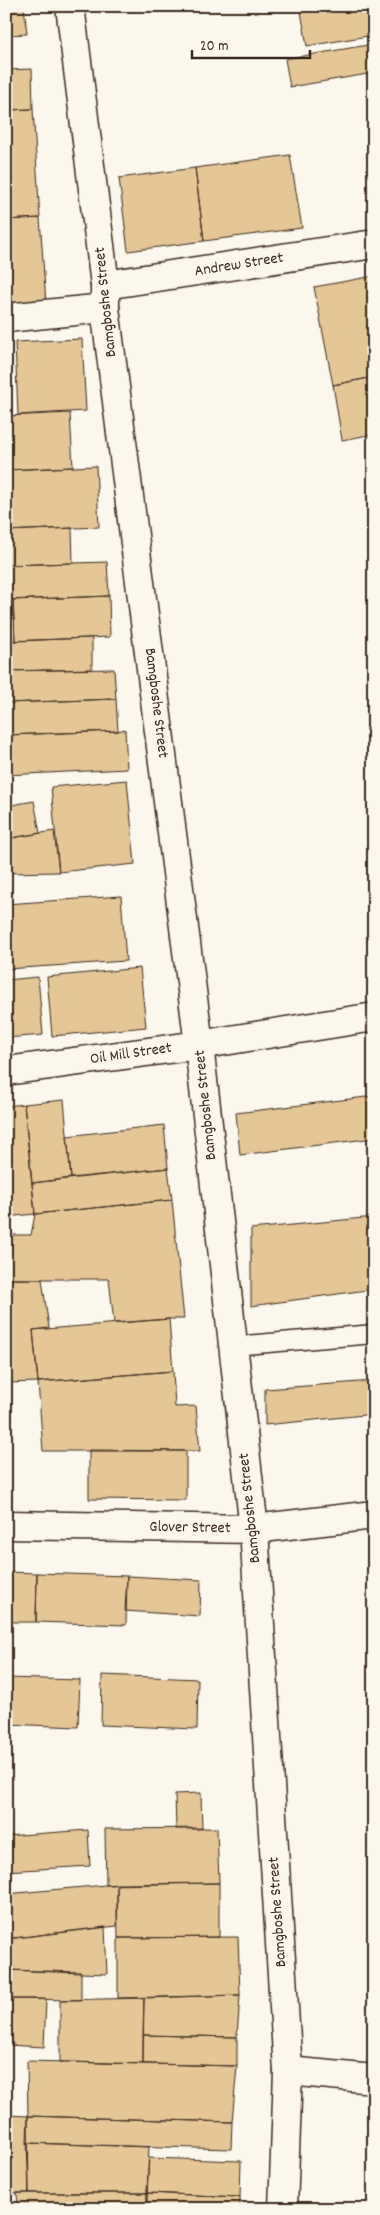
<svg xmlns="http://www.w3.org/2000/svg" width="380" height="2215" font-family="Dekko,sans-serif">
  <style>
    .building { fill: #e4c697; stroke: #3b2a1e }
    .lines { fill: none; stroke-linecap: round; stroke-linejoin: round }
    .service-casing { stroke: #3b2a1e; stroke-width: 21 }
    .minor-casing { stroke: #3b2a1e; stroke-width: 31 }
    .secondary-casing { stroke: #3b2a1e; stroke-width: 31 }
    .service { stroke: #fbf7ec; stroke-width: 18 }
    .minor { stroke: #fbf7ec; stroke-width: 28 }
    .secondary { stroke: #fbf7ec; stroke-width: 28 }
    .labels { text-anchor: middle; dominant-baseline: central; stroke-width: 4; stroke-linejoin: round; paint-order: stroke }
    .street-label { font-size: 16px; fill: #3b2a1e; stroke: #fbf7ec }
  </style>
  <rect width="100%" height="100%" fill="#fbf7ec"/>
  <filter id="ink" filterUnits="userSpaceOnUse"><feTurbulence type="fractalNoise" baseFrequency=".02" numOctaves="2"/><feDisplacementMap in="SourceGraphic" scale="10" xChannelSelector="R" yChannelSelector="G"/><feConvolveMatrix kernelMatrix="1 2 1 2 8 2 1 2 1" color-interpolation-filters="sRGB"/></filter>
  <g filter="url(#ink)">
    <path class="building" d="M6,6H24L27,34L6,35Z
      M300,6H374V35L307,46Z
      M374,44V73L290,87L285,59Z
      M32,69L33,109L6,110V70Z
      M33,109L40,218L6,220V110Z
      M290,155L302,228L204,241L195,168Z
      M195,168L204,241L128,251L119,178Z
      M40,218L46,304L6,307V220Z
      M374,276V377L333,385L314,287Z
      M82,339L86,411L18,415L15,342Z
      M374,377V434L342,440L333,385Z
      M70,413L73,467L6,470V416Z
      M96,466L99,527L6,531V470Z
      M72,528L73,563L6,565V531Z
      M107,562L109,596L6,600V565Z
      M109,596L110,637L15,641L13,600Z
      M6,600H13L15,641H6Z
      M92,638V669L6,671V641Z
      M114,669L116,699L6,703V671Z
      M116,699L118,731L6,735V703Z
      M125,729L127,769L6,775V735L118,731Z
      M127,780L135,864L59,872L51,787Z
      M34,801L40,833L6,839V806Z
      M54,831L59,872L6,873V839Z
      M121,896L126,961L6,969V904Z
      M140,968L146,1027L52,1036L47,977Z
      M38,977L43,1035L6,1038V980Z
      M374,1096V1138L240,1155L236,1113Z
      M64,1100L71,1178L32,1183L24,1104Z
      M24,1104L35,1214L6,1217V1106Z
      M164,1125L168,1168L71,1178L67,1136Z
      M168,1168L172,1200L35,1214L32,1183Z
      M172,1200L184,1319H169L114,1323L109,1279H6V1235H31L35,1214Z
      M374,1217V1289L251,1306V1229Z
      M6,1279H42L49,1328L33,1330L38,1382L6,1383Z
      M169,1319L173,1371L38,1382L33,1330Z
      M173,1371L175,1407L196,1406L200,1451H43L38,1382Z
      M374,1381V1414L265,1425V1389Z
      M6,1409H11L9,1481H6Z
      M89,1450L186,1451V1500L89,1499Z
      M6,1572L37,1573L36,1622H6Z
      M37,1573L127,1576L126,1625L36,1622Z
      M127,1576L201,1580L200,1616L125,1611Z
      M102,1675L198,1679L197,1729L101,1725Z
      M6,1678L80,1680L78,1727L6,1724Z
      M201,1793L202,1829H176L175,1794Z
      M217,1828L219,1883L106,1885L105,1829Z
      M88,1830L90,1866L6,1871V1836Z
      M219,1883V1937L118,1938L117,1884Z
      M117,1884V1926L6,1939V1894Z
      M105,1927L107,1974L6,1970V1939Z
      M238,1937L240,1995L118,1998V1938Z
      M6,1970L81,1972V2000L6,1999Z
      M240,1995L237,2037L143,2035L144,1998Z
      M144,1998L143,2064L60,2062V2000Z
      M6,1999H46L44,2047L6,2045Z
      M143,2035L237,2037V2066L143,2064Z
      M27,2061L237,2066L232,2122L28,2116Z
      M6,2115L28,2116L29,2193H6Z
      M28,2116L232,2122L231,2149L27,2143Z
      M27,2143L149,2147L147,2193H29Z
      M149,2158L241,2161L240,2197L147,2193Z
      M17,2193H147V2209H18Z
      M147,2193L240,2197V2209H147Z"/>
    <g class="lines">
      <g class="service-casing">
        <path id="service" d="M233,1346L374,1334"/>
      </g>
      <g class="minor-casing">
        <path id="minor" d="M105,285L374,244
          M6,318L105,308
          M6,1071L199,1045L374,1017
          M6,1525L254,1529L374,1515
          M288,2071L374,2079"/>
      </g>
      <g class="secondary-casing">
        <path id="secondary" d="M70,6L105,285V308L199,1045L254,1529L288,2071L283,2209"/>
      </g>
      <use href="#service" class="service"/>
      <use href="#minor" class="minor"/>
      <use href="#secondary" class="secondary"/>
    </g>
  </g>
  <g class="labels">
    <g class="street-label">
      <text transform="translate(239 265) rotate(-9)">Andrew Street</text>
      <text transform="translate(106 302) rotate(-96)">Bamgboshe Street</text>
      <text transform="translate(156 703) rotate(83)">Bamgboshe Street</text>
      <text transform="translate(131 1054) rotate(-8)">Oil Mill Street</text>
      <text transform="translate(206 1105) rotate(-96)">Bamgboshe Street</text>
      <text transform="translate(250 1508) rotate(-96)">Bamgboshe Street</text>
      <text transform="translate(190 1528) rotate(1)">Glover Street</text>
      <text transform="translate(278 1912) rotate(-94)">Bamgboshe Street</text>
    </g>
  </g>
  <rect width="380" height="2215" fill="none" stroke="#fbf7ec" stroke-width="25"/>
  <rect x="12" y="12" width="355" height="2190" fill="none" stroke="#3b2a1e" stroke-width="2" filter="url(#ink)"/>
  <path d="M192 50v8h118v-8" fill="none" stroke="#3b2a1e" stroke-width="2.5"/>
  <text x="200" y="50" font-size="15" fill="#3b2a1e" stroke="#fbf7ec" stroke-width="4" paint-order="stroke">20 m</text>
</svg>
